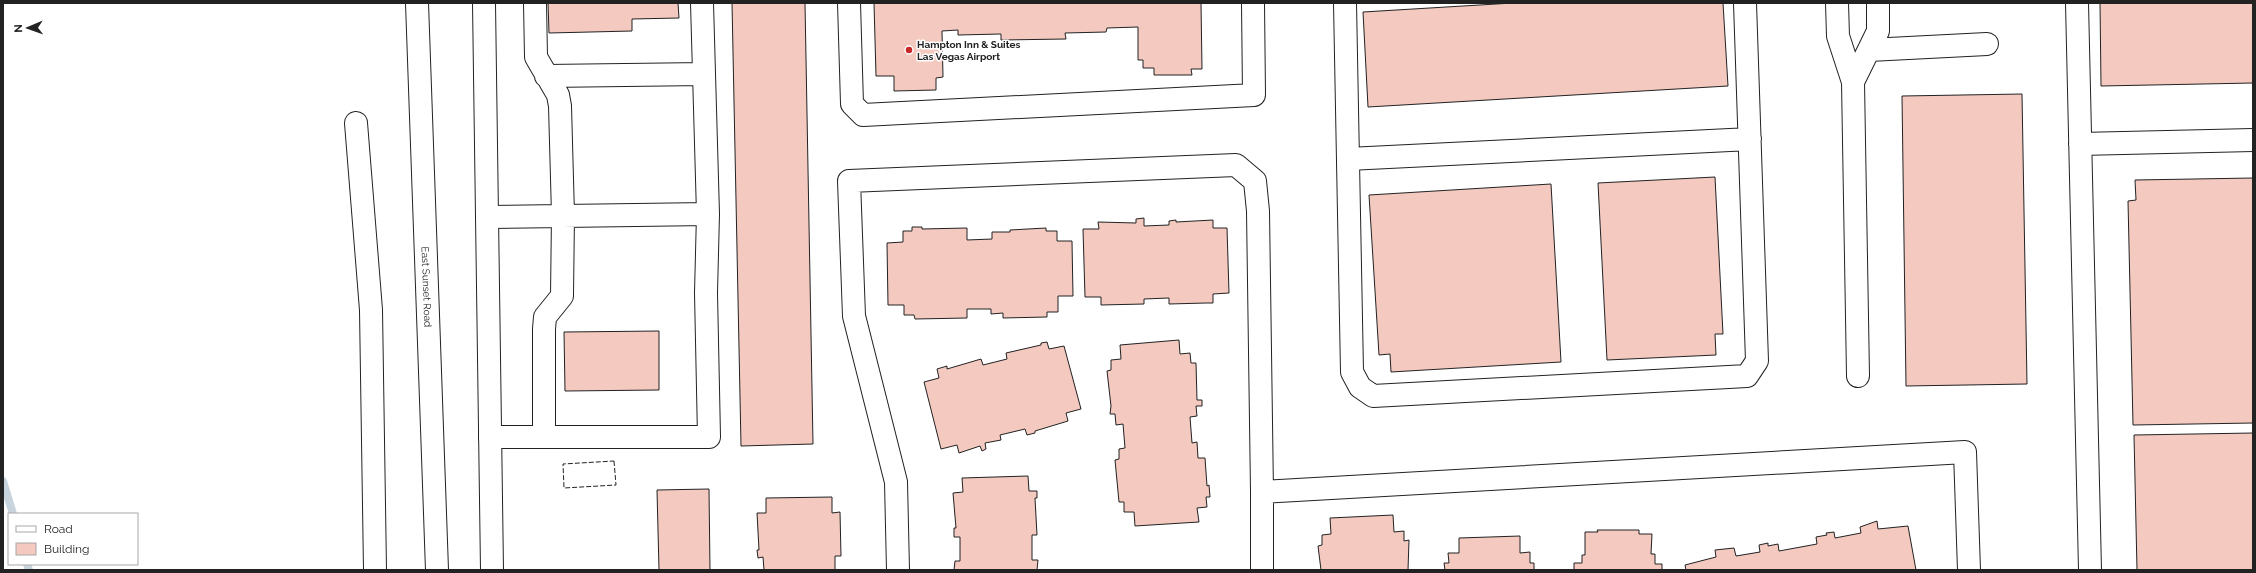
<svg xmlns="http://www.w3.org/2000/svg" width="2256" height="573" font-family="Raleway,sans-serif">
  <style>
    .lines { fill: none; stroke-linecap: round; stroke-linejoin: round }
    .stream { stroke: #c7d3dd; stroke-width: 8 }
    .building { fill: #f3c9c0; stroke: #222 }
    .minor-casing { stroke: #222; stroke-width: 24 }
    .major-casing { stroke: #222; stroke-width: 24 }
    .minor { stroke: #fff; stroke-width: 22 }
    .major { stroke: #fff; stroke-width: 22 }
    .fence { stroke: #222; stroke-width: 1; stroke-dasharray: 5 2; stroke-linecap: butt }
    .poi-dot { fill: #c62828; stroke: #fff; stroke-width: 1.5 }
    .labels { text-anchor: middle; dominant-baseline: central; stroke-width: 3; stroke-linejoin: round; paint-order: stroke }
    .poi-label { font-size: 10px; font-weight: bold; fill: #222; stroke: #fff; text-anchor: start }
    .street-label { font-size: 10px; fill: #222; stroke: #fff }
  </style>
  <rect width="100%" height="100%" fill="#fff"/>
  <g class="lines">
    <path class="stream" d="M3,481L13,514
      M27,564L29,570"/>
  </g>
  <path class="building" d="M548,3H678L679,18L632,19V31L549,33Z
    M732,3H805L813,444L741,446Z
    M874,3H1201L1202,69H1191L1192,75H1154V68H1143V60H1138V27L1107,28L1106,32L1065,33L1066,39L1001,40V34L958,35V30L942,31L943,77L936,78V90L894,91V76H876Z
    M1513,3H1723L1728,86L1368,107L1363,12Z
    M2100,3H2253V83L2101,86Z
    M2022,94L2027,384L1906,386L1902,96Z
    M1715,177L1723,334H1715L1716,355L1607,360L1598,183Z
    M2253,178V423L2133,425L2128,201L2136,200L2135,180Z
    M1551,184L1561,362L1391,372L1390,354L1379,355L1369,195Z
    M1144,218V226L1169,225V221L1176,220V222L1213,220V228H1227L1229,293L1213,294V303H1206L1169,304V298L1144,299V304L1101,305V297H1085L1083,229H1099L1098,222L1136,223V219Z
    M912,227H922V229L967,228V240L992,239V232H1010V230L1046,228V231H1057V241H1072L1073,296H1058V312H1047V317L1003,318V313L991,314V309H967V318L915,319L914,315H904V305H888L887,243L903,242V231H912Z
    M659,331V390L565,391L564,332Z
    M1179,340L1180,354L1190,353L1191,363H1196L1197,400H1202V406H1196L1197,416L1190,417L1192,443L1197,442L1198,458H1205L1207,486L1209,485L1210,497H1206L1207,507L1197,508L1199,522L1135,526L1134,512H1124V502H1119L1115,460L1119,459V449L1125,448L1123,424L1116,425L1115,414H1110L1111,406L1107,371L1111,370V360L1121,359L1120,345Z
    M1047,342L1049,349L1064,346L1081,409L1066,413L1068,421L1035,431V433L1027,435L1025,429L1000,435L1001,440L985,443L986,449L982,451L980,446L959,453L957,445L941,449L924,382L939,378L937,369L947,366V369L981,359L983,365L1007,359L1006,353L1041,345V343Z
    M2253,433V570H2137L2134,435Z
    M1028,476L1029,491H1037V498H1035L1037,535H1032V560H1038L1037,570H954L955,561H960V537H954V528H956L953,493L963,492L962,478Z
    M709,489L710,570H659L657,490Z
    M832,497V513L840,512L841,556H835V570H764L763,557L758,558L757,550H759L757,513H766V498Z
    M1393,515L1394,532L1404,531V541L1409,540L1408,570H1321L1318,546L1322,545V535L1331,534L1330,518Z
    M1877,521L1878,529L1908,526L1916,570H1686L1685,565L1716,557L1715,550L1734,548L1736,556L1760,552L1759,545L1768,543V546L1778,544L1779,551L1817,544L1816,537L1827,535L1826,533L1834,532L1835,538L1861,533L1860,527Z
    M1597,530H1639V534H1652L1651,554H1655V564H1662V570H1574V563H1582V555H1585V532H1598Z
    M1520,536V553L1530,552V563H1534V570H1445L1444,563H1449L1448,553H1459V538Z"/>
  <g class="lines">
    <g class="minor-casing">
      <path id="minor" d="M535,3L536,57L558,95L560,106L563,215L562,296L545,317L544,329V437
        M849,3L852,104L863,115L1254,95L1253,3
        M1345,3L1352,372L1360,387L1373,396L1747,376L1757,361L1745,3
        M1837,3L1838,36L1853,82L1878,31V3
        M2077,3L2090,570
        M1869,50L1987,44
        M546,76L704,74
        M1853,82L1858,376
        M356,123L371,310L375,570
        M2080,144L2253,140
        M1348,159L1750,139
        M487,217L708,214
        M490,437H709L706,293L708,214L702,3
        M898,570L896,482L854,316L849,181L1236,165L1255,181L1258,211L1262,492
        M1262,570V492L1965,452L1969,570"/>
    </g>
    <g class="major-casing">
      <g id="major">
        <path id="s1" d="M417,3L437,570"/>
        <path d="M484,3L492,570"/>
      </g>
    </g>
    <use href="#minor" class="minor"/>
    <use href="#major" class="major"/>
    <path class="fence" d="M614,461L616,485L564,488L563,464Z"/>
  </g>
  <circle class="poi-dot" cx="909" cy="50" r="4"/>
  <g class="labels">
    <g class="poi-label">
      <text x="917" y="44">Hampton Inn &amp; Suites<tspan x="917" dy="12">Las Vegas Airport</tspan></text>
    </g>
    <g class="street-label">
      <text stroke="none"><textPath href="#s1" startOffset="284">East Sunset Road</textPath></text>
    </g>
  </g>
  <rect width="2256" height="573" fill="none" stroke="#222222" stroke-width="8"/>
  <rect x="8" y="513" width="130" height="52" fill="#ffffff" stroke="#a7a7a7"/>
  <rect x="16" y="526" width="20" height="6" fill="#ffffff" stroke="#a7a7a7"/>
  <text x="44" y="533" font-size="12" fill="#222222">Road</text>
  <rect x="16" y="543" width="20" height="12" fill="#f3c9c0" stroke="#a7a7a7"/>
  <text x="44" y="553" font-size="12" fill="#222222">Building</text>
  <g transform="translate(28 28) rotate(268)" stroke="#ffffff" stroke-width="3" paint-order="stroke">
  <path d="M0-3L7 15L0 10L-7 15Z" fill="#222222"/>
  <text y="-6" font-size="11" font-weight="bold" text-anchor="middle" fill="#222222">N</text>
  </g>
</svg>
